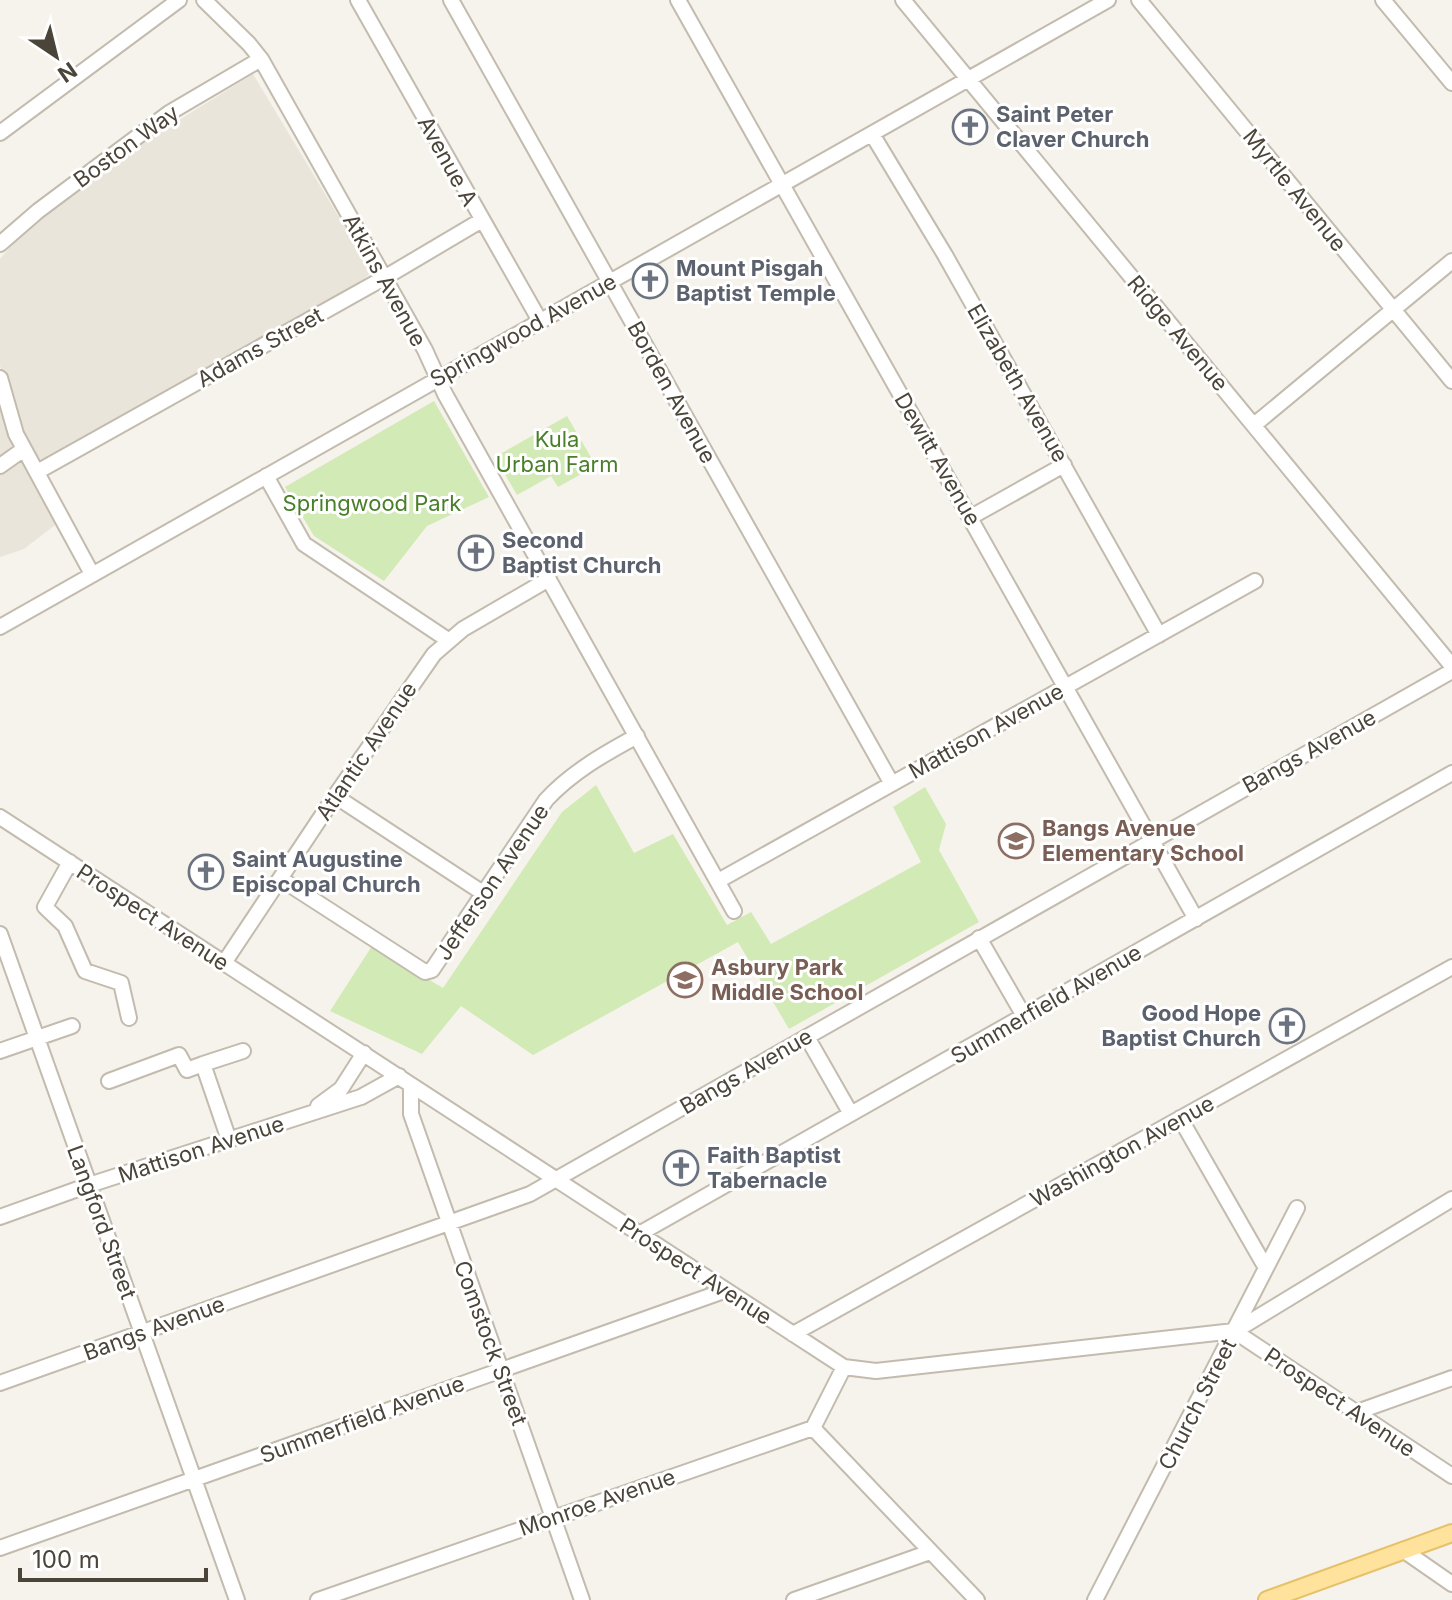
<svg xmlns="http://www.w3.org/2000/svg" width="1452" height="1600" font-family="Inter,sans-serif">
  <style>
    .residential { fill: #eae5da }
    .green { fill: #d2eab5 }
    .lines { fill: none; stroke-linecap: round; stroke-linejoin: round }
    .minor-casing { stroke: #c2bbae; stroke-width: 18 }
    .major-casing { stroke: #e6c16a; stroke-width: 20 }
    .minor { stroke: #fff; stroke-width: 14 }
    .major { stroke: #ffe39c; stroke-width: 16 }
    .labels { text-anchor: middle; dominant-baseline: central; stroke-width: 6; stroke-linejoin: round; paint-order: stroke }
    .worship-label { font-size: 22px; font-weight: bold; fill: #5b616d; stroke: #fff; text-anchor: start }
    .street-label { font-size: 22px; fill: #4b4439; stroke: #fff }
    .park-label { font-size: 22px; fill: #4a7f2a; stroke: #fff }
    .education-label { font-size: 22px; font-weight: bold; fill: #785e54; stroke: #fff; text-anchor: start }
  </style>
  <rect width="100%" height="100%" fill="#f6f3ec"/>
  <path class="residential" d="M253,74L372,272L349,292L46,465L22,439L0,366V259L33,220L168,127Z
    M0,407L21,460L59,522L24,549L0,557Z"/>
  <path class="green" d="M434,401L489,497L427,526L384,581L314,536L285,487Z
    M567,416L596,466L558,487L551,476L517,495L495,457Z
    M596,785L634,853L673,834L727,925L751,912L771,944L921,862L893,807L925,787L946,824L939,850L979,922L789,1029L738,942L533,1055L461,1006L422,1054L330,1011L372,946L443,988L562,812Z"/>
  <g class="lines">
    <g class="minor-casing">
      <path id="minor" d="M204,0L249,44L261,59L425,350L445,394L734,911
        M358,0L540,321
        M451,0L892,784
        M678,0L1196,919
        M903,0L1452,666
        M1139,0L1452,381
        M1383,0L1452,83
        M0,133L179,0
        M872,134L945,255L1159,635
        M0,244L38,211L169,113L261,59
        M0,378L16,434L92,574
        M1254,425L1452,261
        M0,466L24,449
        M37,472L384,278L482,220
        M266,476L304,544L448,640
        M971,517L1064,465
        M0,627L1108,0
        M335,796L483,893
        M0,817L844,1367L876,1371L1234,1331L1452,1476
        M70,862L45,907L65,926L85,971L121,983L129,1018
        M281,879L425,972L432,970L546,800C572,772 604,754 637,736
        M718,881L1255,581
        M0,934L237,1600
        M979,938L1024,1016
        M224,963L335,796L434,654L463,629L549,579
        M807,1037L851,1114
        M0,1051L72,1026
        M109,1081L179,1055L187,1070L203,1064
        M411,1085V1114L582,1600
        M318,1106L341,1089L364,1053
        M1180,1118L1266,1268
        M229,1140L203,1064L243,1051
        M0,1217L89,1185L361,1097L399,1076
        M639,1234L1452,773
        M1235,1331L1452,1199
        M793,1334L1452,967
        M0,1383L530,1194L1452,671
        M1357,1412L1452,1378
        M813,1428L977,1600
        M0,1548L724,1291
        M1403,1550L1452,1584
        M318,1600L813,1428L844,1367
        M794,1600L930,1552
        M1095,1600L1297,1208"/>
    </g>
    <g class="major-casing">
      <path id="major" d="M1267,1600L1452,1533"/>
    </g>
    <use href="#minor" class="minor"/>
    <use href="#major" class="major"/>
  </g>
  <defs>
    <g id="church-ring" transform="scale(1.8)"><circle r="9.5" fill="#fff" stroke="#6b7280" stroke-width="1.5"/><path d="M-1.2-6h2.4v3.5h3.3v2.4h-3.3V6h-2.4V-.1h-3.3v-2.4h3.3Z" fill="#6b7280"/></g>
    <g id="school-ring" transform="scale(1.8)"><circle r="9.5" fill="#fff" stroke="#8d6e63" stroke-width="1.5"/><path d="M0-5L7-2L0 1L-7-2ZM-4 1L0 2.5L4 1V4Q0 6-4 4Z" fill="#8d6e63"/></g>
  </defs>
  <g fill-rule="evenodd">
    <use href="#church-ring" x="970" y="127"/>
    <use href="#church-ring" x="650" y="281"/>
    <use href="#church-ring" x="476" y="553"/>
    <use href="#school-ring" x="1016" y="841"/>
    <use href="#church-ring" x="206" y="872"/>
    <use href="#school-ring" x="685" y="980"/>
    <use href="#church-ring" x="1287" y="1026"/>
    <use href="#church-ring" x="681" y="1168"/>
  </g>
  <g class="labels">
    <g class="worship-label">
      <text x="996" y="114">Saint Peter<tspan x="996" dy="25">Claver Church</tspan></text>
      <text x="676" y="268">Mount Pisgah<tspan x="676" dy="25">Baptist Temple</tspan></text>
      <text x="502" y="540">Second<tspan x="502" dy="25">Baptist Church</tspan></text>
      <text x="232" y="859">Saint Augustine<tspan x="232" dy="25">Episcopal Church</tspan></text>
      <text x="1261" y="1013" text-anchor="end">Good Hope<tspan x="1261" dy="25">Baptist Church</tspan></text>
      <text x="707" y="1155">Faith Baptist<tspan x="707" dy="25">Tabernacle</tspan></text>
    </g>
    <g class="street-label">
      <text transform="translate(126 146) rotate(-36)">Boston Way</text>
      <text transform="translate(448 161) rotate(61)">Avenue A</text>
      <text transform="translate(1295 190) rotate(51)">Myrtle Avenue</text>
      <text transform="translate(385 280) rotate(61)">Atkins Avenue</text>
      <text transform="translate(523 330) rotate(-29)">Springwood Avenue</text>
      <text transform="translate(1178 333) rotate(50)">Ridge Avenue</text>
      <text transform="translate(260 347) rotate(-29)">Adams Street</text>
      <text transform="translate(1018 383) rotate(60)">Elizabeth Avenue</text>
      <text transform="translate(672 392) rotate(61)">Borden Avenue</text>
      <text transform="translate(938 459) rotate(60)">Dewitt Avenue</text>
      <text transform="translate(986 731) rotate(-29)">Mattison Avenue</text>
      <text transform="translate(366 751) rotate(-56)">Atlantic Avenue</text>
      <text transform="translate(1309 751) rotate(-29)">Bangs Avenue</text>
      <text transform="translate(492 882) rotate(-56)">Jefferson Avenue</text>
      <text transform="translate(153 917) rotate(33)">Prospect Avenue</text>
      <text transform="translate(1046 1004) rotate(-30)">Summerfield Avenue</text>
      <text transform="translate(746 1071) rotate(-30)">Bangs Avenue</text>
      <text transform="translate(201 1149) rotate(-18)">Mattison Avenue</text>
      <text transform="translate(1122 1151) rotate(-29)">Washington Avenue</text>
      <text transform="translate(102 1222) rotate(70)">Langford Street</text>
      <text transform="translate(696 1271) rotate(33)">Prospect Avenue</text>
      <text transform="translate(154 1328) rotate(-20)">Bangs Avenue</text>
      <text transform="translate(491 1343) rotate(70)">Comstock Street</text>
      <text transform="translate(1340 1402) rotate(34)">Prospect Avenue</text>
      <text transform="translate(1197 1404) rotate(-63)">Church Street</text>
      <text transform="translate(362 1419) rotate(-20)">Summerfield Avenue</text>
      <text transform="translate(597 1502) rotate(-19)">Monroe Avenue</text>
    </g>
    <g class="park-label">
      <text x="557" y="439">Kula<tspan x="557" dy="25">Urban Farm</tspan></text>
      <text x="372" y="503">Springwood Park</text>
    </g>
    <g class="education-label">
      <text x="1042" y="828">Bangs Avenue<tspan x="1042" dy="25">Elementary School</tspan></text>
      <text x="711" y="967">Asbury Park<tspan x="711" dy="25">Middle School</tspan></text>
    </g>
  </g>
  <g transform="translate(56 56) rotate(145)" stroke="#ffffff" stroke-width="6" paint-order="stroke">
  <path d="M0-6L14 30L0 20L-14 30Z" fill="#4b4439"/>
  <text y="-12" font-size="22" font-weight="bold" text-anchor="middle" fill="#4b4439">N</text>
  </g>
  <path d="M20 1568v12h186v-12" fill="none" stroke="#4b4439" stroke-width="4"/>
  <text x="32" y="1568" font-size="24" fill="#4b4439" stroke="#ffffff" stroke-width="6" paint-order="stroke">100 m</text>
</svg>
